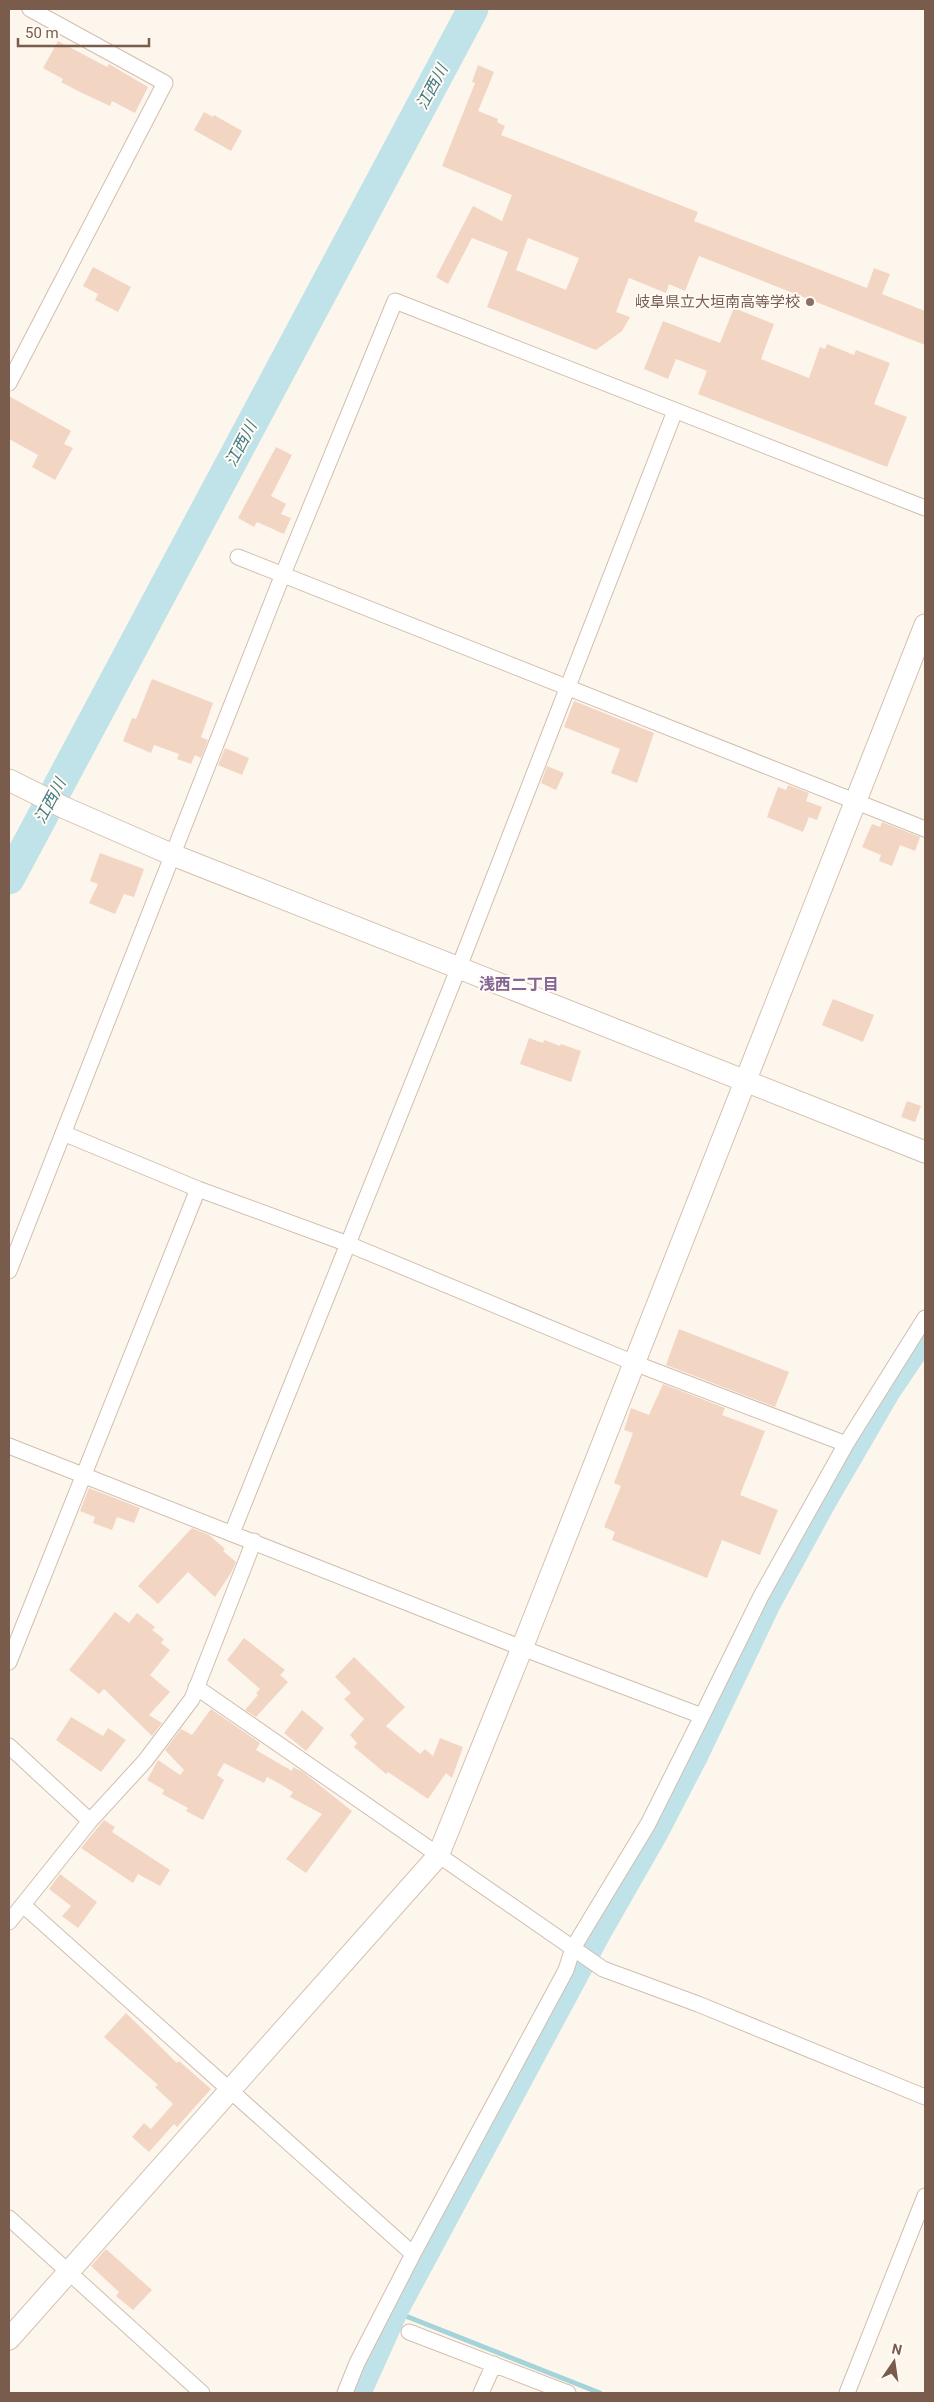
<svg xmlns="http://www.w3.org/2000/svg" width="934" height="2402" font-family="Roboto,'Noto Sans JP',sans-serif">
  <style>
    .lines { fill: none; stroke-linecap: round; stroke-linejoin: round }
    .stream { stroke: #a5d3da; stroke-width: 5 }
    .canal { stroke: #bfe3e8; stroke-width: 19 }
    .river { stroke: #bfe3e8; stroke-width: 31 }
    .building { fill: #f3d5c3; fill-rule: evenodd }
    .street-casing { stroke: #d1beb0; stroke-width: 17 }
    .secondary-casing { stroke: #d6c0b0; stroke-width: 23 }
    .street { stroke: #fff; stroke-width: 15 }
    .secondary { stroke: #fff; stroke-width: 21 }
    .education-dot { fill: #8d6e63; stroke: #fffaf3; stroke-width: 2 }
    .labels { text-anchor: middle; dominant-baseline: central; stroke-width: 4; stroke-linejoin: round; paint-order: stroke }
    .education-label { font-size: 15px; fill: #785e54; stroke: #fffaf3; text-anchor: end }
    .water-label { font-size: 16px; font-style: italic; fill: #437c86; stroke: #fffaf3 }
    .neighbourhood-label { font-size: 16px; font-weight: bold; fill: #846695; stroke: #fffaf3 }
  </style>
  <rect width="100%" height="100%" fill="#fdf6ec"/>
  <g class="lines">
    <path class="stream" d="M398,2313L600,2393"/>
    <path class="canal" d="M362,2393L398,2313L602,1933L658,1835L699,1756L771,1605L825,1506L890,1394L925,1342"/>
    <path class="river" d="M9,879L473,9"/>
  </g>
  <path class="building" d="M58,41L107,67L109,64L148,87L135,113L112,101L110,106L80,92L61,82L63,79L43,68Z
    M478,65L494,72L478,111L498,119L497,122L505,126L501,135L698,212L694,221L867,288L874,268L890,274L882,294L925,311V345L699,256L685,291L669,284L666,293L629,278L616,312L630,317L622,331L596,350L487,307L508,252L472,238L448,284L436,277L473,206L502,221L512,195L442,166L475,83L472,82ZM528,238L579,258L566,290L516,270Z
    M204,112L213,117L214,115L242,131L231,151L194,130Z
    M93,267L131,287L118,312L95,300L98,294L83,286Z
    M734,308L774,324L761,359L809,378L820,347L825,349L827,344L854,355L856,350L890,363L874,404L907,417L887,467L698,394L707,371L676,359L668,379L644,369L663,321L720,343Z
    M9,396L71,431L64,444L73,448L55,480L32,467L38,455L9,439Z
    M276,447L292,455L271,496L286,504L281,514L291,518L284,534L257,522L254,527L238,518Z
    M152,679L213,703L201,737L208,740L201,758L195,755L191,764L177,759L179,754L154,745L151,753L123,741L132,718L136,719Z
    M574,701L654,733L637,783L611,773L620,749L564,727Z
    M225,748L249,758L242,775L218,765Z
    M547,766L564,773L556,790L541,783Z
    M788,785L809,793L806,801L822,807L817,820L809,817L803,832L767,817L778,787L786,790Z
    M882,822L920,837L915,851L900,845L892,866L879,861L881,855L862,847L872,824L880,827Z
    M100,853L144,869L134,897L124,894L115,914L89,903L98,884L90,881Z
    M833,999L874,1015L863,1042L822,1025Z
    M529,1038L543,1043L544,1040L560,1046L561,1044L581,1051L571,1082L520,1064Z
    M907,1101L921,1106L915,1122L901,1117Z
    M679,1329L789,1372L775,1407L666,1365Z
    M663,1384L725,1408L722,1415L765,1431L740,1495L778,1510L760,1555L722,1540L707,1578L612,1540L615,1532L604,1527L621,1486L614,1483L633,1433L624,1430L631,1408L649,1415Z
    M89,1488L140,1508L134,1523L117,1517L112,1530L93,1523L95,1517L80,1511Z
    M192,1528L209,1535L225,1549L223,1551L236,1562L231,1573L215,1597L188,1572L158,1604L138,1586Z
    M115,1612L129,1623L137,1613L155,1627L152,1630L164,1639L161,1643L170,1650L150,1675L170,1692L149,1715L162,1723L152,1736L104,1689L99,1694L69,1670Z
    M244,1638L285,1670L280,1675L288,1682L256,1717L245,1710L258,1695L256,1693L260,1689L227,1660Z
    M354,1657L405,1707L386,1726L420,1754L425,1749L433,1756L440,1738L463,1747L452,1778L446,1773L428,1799L388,1772L386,1774L354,1747L357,1743L350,1735L364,1719L344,1699L351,1693L335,1677Z
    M211,1709L260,1743L256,1750L292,1771L293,1767L303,1772L352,1811L306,1873L286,1859L322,1814L290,1797L293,1792L280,1784L267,1777L264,1783L224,1763L217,1775L224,1780L203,1820L186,1811L188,1808L162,1794L164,1790L147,1780L158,1760L180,1775L184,1770L165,1750L181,1729L192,1735Z
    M302,1710L324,1728L306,1751L284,1733Z
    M71,1717L103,1736L108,1728L126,1740L101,1772L56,1740Z
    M104,1820L115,1827L112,1832L170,1870L160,1886L138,1874L133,1883L81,1848Z
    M60,1874L97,1902L78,1928L62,1916L71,1906L49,1889Z
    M126,2013L177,2063L179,2061L211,2089L177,2127L174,2124L149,2152L132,2137L144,2123L151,2129L173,2104L155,2087L158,2085L104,2037Z
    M106,2249L152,2290L133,2310L116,2296L119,2292L91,2266Z"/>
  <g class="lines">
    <g class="street-casing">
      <path id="street" d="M9,383L165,83L30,9
        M238,557L925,829
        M63,1133L198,1189L348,1244L634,1363L846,1444L761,1596L702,1716
        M9,1271L283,574L395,301L925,508
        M846,1444L925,1318
        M9,1446L522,1648L702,1716L648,1824L573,1948L566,1970L413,2254L357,2363L345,2393
        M232,1533L459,967L675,411
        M9,1662L198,1189
        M196,1687L603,1969L698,2004L925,2097
        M9,1746L90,1821
        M23,1905L413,2254
        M9,1922L90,1821L145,1761L192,1699L254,1541
        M9,2218L202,2393
        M409,2332L568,2393
        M481,2393L494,2364
        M847,2393L925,2196"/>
    </g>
    <g class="secondary-casing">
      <path id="secondary" d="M9,780L65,808L173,855L925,1152
        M9,2339L438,1856L522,1648L925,625"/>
    </g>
    <use href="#street" class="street"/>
    <use href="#secondary" class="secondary"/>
  </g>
  <circle class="education-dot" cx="810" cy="302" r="5"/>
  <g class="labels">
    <g class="education-label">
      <text x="800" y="302">岐阜県立大垣南高等学校</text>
    </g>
    <g class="water-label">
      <text transform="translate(432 87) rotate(-62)">江西川</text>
      <text transform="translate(241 444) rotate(-62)">江西川</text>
      <text transform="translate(50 801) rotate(-62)">江西川</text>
    </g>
    <g class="neighbourhood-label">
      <text x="519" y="984">浅西二丁目</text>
    </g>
  </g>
  <rect width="934" height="2402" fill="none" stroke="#7a5c4d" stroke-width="20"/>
  <g transform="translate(894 2362) rotate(13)" stroke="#fffaf3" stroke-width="4" paint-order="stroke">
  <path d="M0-4L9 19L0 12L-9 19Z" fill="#7a5c4d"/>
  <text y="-8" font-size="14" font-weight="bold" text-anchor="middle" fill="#7a5c4d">N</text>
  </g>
  <path d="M18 38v8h131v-8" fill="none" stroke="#7a5c4d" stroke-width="2.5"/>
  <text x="25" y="38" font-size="15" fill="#7a5c4d" stroke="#fffaf3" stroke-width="4" paint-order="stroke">50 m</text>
</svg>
